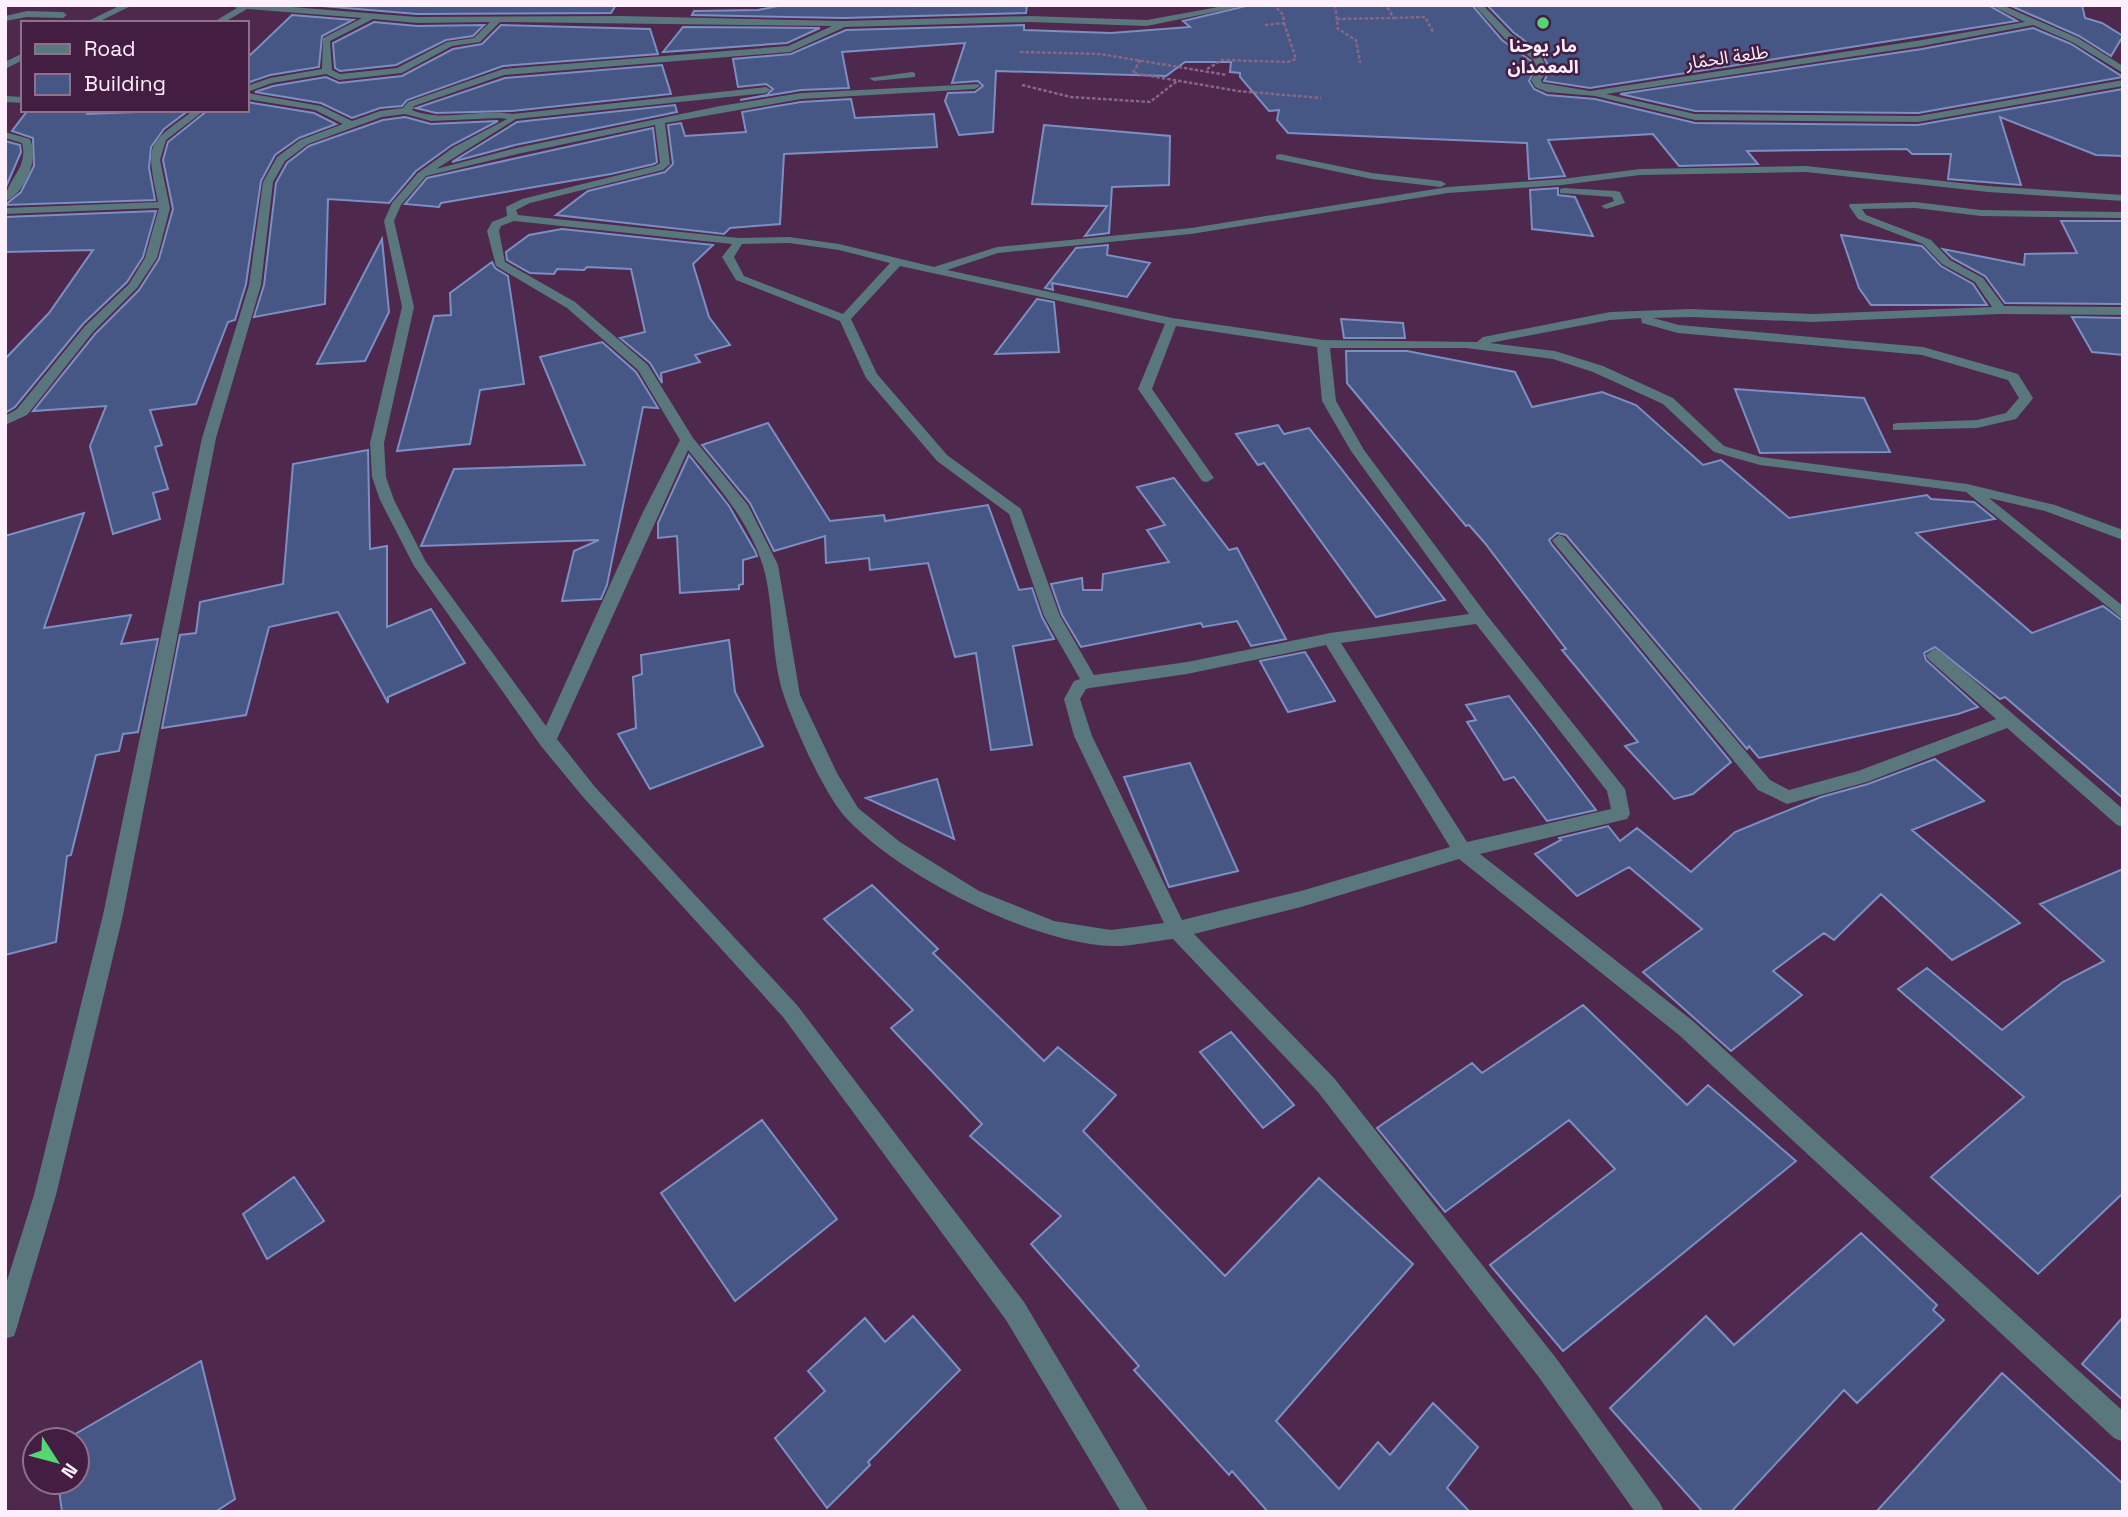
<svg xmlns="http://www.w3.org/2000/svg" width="2128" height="1517" font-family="'Space Grotesk','Noto Sans Arabic',sans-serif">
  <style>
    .building { fill: #465685; stroke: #7c8fc2; stroke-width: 2 }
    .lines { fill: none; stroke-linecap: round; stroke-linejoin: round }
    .path { stroke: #876785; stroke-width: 2.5; stroke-dasharray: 3.5 2; stroke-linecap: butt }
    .minor { fill: #59777c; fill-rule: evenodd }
    .poi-dot { fill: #53d673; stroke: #441e42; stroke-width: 2.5 }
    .labels { text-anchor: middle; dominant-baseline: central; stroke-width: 5; stroke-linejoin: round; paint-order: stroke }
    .far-poi-label { font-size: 18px; font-weight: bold; fill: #feeffc; stroke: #441e42 }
    .far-street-label { font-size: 18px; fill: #feeffc; stroke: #441e42 }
  </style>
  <rect width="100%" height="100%" fill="#4f284d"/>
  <path class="building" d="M310,5H616L611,13L417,14Z
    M783,5H1027L1026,13L844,18L692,15L694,11L758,10Z
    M1250,5H1472L1502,40L1531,61L1535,70L1529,81L1534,89L1547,95L1595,99L1695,123L1918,125L2123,89V156L2096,155L2000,117L2021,185L1948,179L1951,154H1912L1907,149L1747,151L1758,164L1679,166L1653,134L1548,140L1565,176L1529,179L1527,143L1288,133L1277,120L1279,110L1269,111L1240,77V73L1230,72L1231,62H1185L1166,76L996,71L993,132L959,135L945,101L948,93L975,92L983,86L978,81L952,83L965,43L842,52L849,88L801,90L740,100L767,95L773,89L766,84L738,87L733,59L791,54L846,30L1024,25V30L1111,33L1190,27L1183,21Z
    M1487,5H1988L2017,21L1590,88L1544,81L1550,69L1542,54L1513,32Z
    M2009,5H2082L2085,18L2102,23L2123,36L2111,56L2079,36Z
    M292,15L353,20L322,36L319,67L270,75L247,83V58Z
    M374,22L417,26L484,25L473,36L446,40L396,65L340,71L335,68L333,43Z
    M501,25L650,29L658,54L503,66L407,100L402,106L380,108L352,118L321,103L255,92L273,86L326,77L339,83L402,76L453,49L482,44Z
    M683,27L820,28L787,43L663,52Z
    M2033,28L2071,44L2123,77L1918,113L1695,111L1620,94L1922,49Z
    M662,65L671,94L512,111L436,113L416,108L505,78Z
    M851,99L855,118L934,114L937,147L784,154L780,224L730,228L724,234L556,215L588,191L665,172L673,164L668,125L681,123L685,136L746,132L742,112L801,102Z
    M247,102L314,113L336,124L299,138L275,155L261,181L246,284L235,320L228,322L196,404L150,410L162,445L155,447L168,489L153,493L160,519L113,534L90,446L106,406L33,411L95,334L139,290L159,259L173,209L163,160L168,142L208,110H247Z
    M675,105L677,112L515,145L452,162L517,122Z
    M28,110H87V114L189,110L164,129L151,147L149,168L155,200L5,205L21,192L34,166L33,138L12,131Z
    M405,117L431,124L498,121L452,145L416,171L389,203L328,199L325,304L254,317L264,285L276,183L287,163L309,146L383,120Z
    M1044,125L1170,136L1169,185L1112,187L1109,233L1085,236L1107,206L1032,204Z
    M653,128L657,162L654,164L611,174L441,203L439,207L405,204L427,178Z
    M5,141L20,145L21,152L5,189Z
    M1558,188V195L1575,197L1593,236L1532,229L1530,190Z
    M156,211L143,257L127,282L83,324L15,407L5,413V359L49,313L93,250L5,252V217Z
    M2061,221H2123V304L2005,303L1985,276L1952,258L1943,249L2024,265L2025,254L2077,253Z
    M562,229L713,245L693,264L709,317L730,345L695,355L700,362L661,373L662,383L650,363L620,338L645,332L631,269L587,267L584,270L557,269L554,274L530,273L507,260L506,252L529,235Z
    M1841,235L1922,246L1941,266L1973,284L1987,305H1871L1859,288Z
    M382,239L389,312L365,361L317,364Z
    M1108,245L1107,255L1150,263L1127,297L1052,283L1053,290L1045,288L1076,248Z
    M492,262L495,268L508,276L524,384L480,390L470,444L397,451L434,316L451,315L450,293Z
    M1037,299L1054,302L1059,352L995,354Z
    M2072,317L2123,318V355L2092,352Z
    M1341,319L1403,323L1405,338H1344Z
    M602,342L636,372L658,408L643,407L607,585L601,599L562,601L574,551L599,540L421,546L454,469L585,465L540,357Z
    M1346,351H1407L1515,372L1532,407L1602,392L1636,405L1703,465L1721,460L1789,518L1927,495L1931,499L1974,502L1995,519L1916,533L2032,633L2103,606L2123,621V798L2005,697L2000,699L1935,647L1924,653L1926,660L1978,707L1958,714L1759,758L1749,746L1747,749L1566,535L1557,533L1549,540L1552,545L1731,762L1693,794L1674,799L1625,746L1638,742L1562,650L1566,649L1484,542L1469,525L1466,526L1347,383Z
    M1735,389L1864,398L1890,452L1760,453Z
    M768,423L830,521L884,515L885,521L988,505L1019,590L1032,588L1042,617L1054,639L1013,646L1032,745L991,750L976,653L955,657L928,563L870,570L869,558L826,563L825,536L774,551L750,503L702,445Z
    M1278,425L1284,434L1309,428L1445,600L1376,617L1264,463L1258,465L1236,434Z
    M368,450L370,549L387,546V627L431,609L465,663L388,697V703L338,612L269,627L246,715L162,728L180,635L196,633L200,602L283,584L293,464Z
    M689,455L729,506L755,551L757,556L743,560V584L739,585V589L680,593L677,536L658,538V523Z
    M1174,478L1229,550L1237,548L1286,639L1251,646L1237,621L1203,627L1201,623L1081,647L1062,615L1051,584L1082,578L1083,590H1102L1103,574L1169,562L1147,530L1165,525L1137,487Z
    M84,513L44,628L131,615L121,644L158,639L138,732L123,734L119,751L96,755L71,855L67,856L56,942L5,955V536Z
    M729,640L735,692L763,746L650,789L618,734L636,728L633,677L642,674L641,655Z
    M1305,652L1335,701L1288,712L1260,661Z
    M1509,696L1596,810L1547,821L1514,777L1504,780L1467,722L1476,720L1466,705Z
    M1935,759L1984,801L1912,830L2020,923L1952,960L1881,894L1834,940L1824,933L1773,971L1802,995L1731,1051L1643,972L1702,929L1629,867L1577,896L1535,854L1561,840L1559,838L1608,826L1620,841L1637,828L1691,872L1735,832L1821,797L1868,784Z
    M1190,763L1238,871L1169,887L1124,777Z
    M937,779L954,839L866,798Z
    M2123,869V1193L2038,1274L1931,1177L2024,1097L1898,989L1927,968L2002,1030L2063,982L2104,961L2040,904Z
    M872,885L938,949L933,953L1044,1061L1058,1047L1116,1095L1083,1131L1225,1276L1319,1178L1413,1264L1276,1421L1339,1489L1378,1442L1390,1455L1433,1403L1478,1447L1447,1488L1470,1512H1268L1232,1471L1229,1475L1134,1370L1139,1366L1031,1244L1061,1216L970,1136L982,1124L891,1028L913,1010L824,919Z
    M1583,1005L1687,1105L1708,1085L1796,1161L1563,1351L1490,1265L1615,1169L1569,1120L1445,1212L1377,1128L1472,1063L1482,1073Z
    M1231,1032L1294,1105L1263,1128L1200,1052Z
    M762,1120L837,1219L735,1301L661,1193Z
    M294,1177L324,1221L267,1259L243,1214Z
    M1861,1233L1937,1305L1933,1310L1944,1320L1857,1403L1844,1390L1731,1512H1703L1610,1408L1706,1316L1734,1345Z
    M913,1316L960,1370L868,1462L870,1465L827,1508L775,1438L825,1391L808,1371L865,1318L885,1342Z
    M2123,1317V1400L2082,1364Z
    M201,1361L235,1499L215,1512H62L58,1482H77V1440H65Z
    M2002,1373L2123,1484V1512H1876Z"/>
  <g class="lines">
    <path class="path" d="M1335,5L1338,29L1356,40L1360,63
      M1394,18L1425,17L1433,32
      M1337,19L1394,18L1386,5
      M1265,25L1284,23L1283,15L1274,5
      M1020,52L1100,54L1227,75
      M1140,60L1133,73L1238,91L1321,98
      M1207,69L1222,60L1288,62L1296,59L1284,23
      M1022,85L1071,97L1150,102L1177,81"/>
    <path class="minor" d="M121,5H133L96,23H84Z
      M229,5H267L417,17L621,16L844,21L1030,16L1147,20L1229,5H1248L1147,26L1030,22L845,27L790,52L504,75L414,106L412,110C443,123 479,108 512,114L766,87L771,90L766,93L516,119L436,169L516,148L720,106L801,93L978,84L980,86L975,89L801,99L665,123L670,164L663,170L530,203L516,210L518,215L739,238L789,237L839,244L934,267L997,247L1191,228L1448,187L1562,179L1640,169L1806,166L1988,186L2123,195V201L1988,192L1806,172L1640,175L1562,185L1448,193L1191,234L998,253L947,270L1172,318L1323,340L1477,342L1483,337L1610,312L1690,309L1813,314L1992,307L1975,282L1942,264L1923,244L1858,219L1849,206L1850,204L1915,202L1981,210L2123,212V218L1981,216L1915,208L1862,209L1866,215L1931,240L1950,260L1983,278L2004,306L2123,307V315L2000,314L1813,322L1690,317L1653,318L1679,325L1923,347L2018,374L2033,398L2031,401L2016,419L1977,428L1893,430V424L1898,423L1977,420L2006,413L2019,398L2008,380L1922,355L1678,333L1642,323L1641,318L1610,320L1490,343L1555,351L1603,366L1673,398L1724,446L1761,457L1967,484L2055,505L2123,530V540L2045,511L1989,498L2123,606V619L1966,492L1760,465L1714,452L1663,404L1593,372L1553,359L1466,348H1330L1336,401L1364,450L1486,614L1625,789L1630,814L1627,819L1480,854L1693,1021L2123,1411V1442L2114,1438L1679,1035L1459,859L1301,907L1194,934L1334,1078L1556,1358L1660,1503L1664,1512H1635L1538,1376L1318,1092L1173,939C1153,941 1130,947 1110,946C1030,942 902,877 847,819C825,796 795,728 784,696C770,655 775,607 763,566C749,521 717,485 688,450L557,739L595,787L797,1005L1024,1302L1149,1512H1121L1006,1320L783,1017L583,797L541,746L414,566L380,500L372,477L370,443L402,307L384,221L392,203L418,173L454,147L507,119L499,118L431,121L405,114L382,117L308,144L285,161L273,182L261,285L216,438L123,915L56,1195L17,1327L14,1336L5,1339V1287L34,1195L103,915L202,438L249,285L263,182L277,157L300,140L343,124L315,110L247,99V93L321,106L352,121L380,111L403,108L408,102L503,69L788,46L832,26L500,22L480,42L452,46L402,73L339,80L326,74L272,83L247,92V86L270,78L322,69L323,38L362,18L247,9L223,23H212L237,8ZM373,19L417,23L490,22L474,38L447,42L397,68L340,74L332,70L330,41ZM655,125L660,163L655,166L522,199L506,207L507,216L492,222L487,231L496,266L567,308L638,370L680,440L642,514L546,726L426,562L394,500L386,477L384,443L414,307L394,221L401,205L426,176L517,154ZM514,221L732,244L722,257L736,280L840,321L866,378L937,461L1009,514L1044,616L1080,679L1074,681L1064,699L1074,736L1164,923L1111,930L1054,921L979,891L900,842L858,808L837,773L800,695L778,565L748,505L693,438L648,365L575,302L505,262L499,231L501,226ZM789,243L839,250L890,263L843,314L744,276L734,257L742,244ZM900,266L1165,324L1138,389L1202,481L1207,482L1214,478L1152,389L1176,326L1317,347L1322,401L1351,451L1469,614L1330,633L1187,662L1094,675L1060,616L1021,509L947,455L877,374L851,319ZM1476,624L1607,791L1611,809L1467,842L1341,643ZM1326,645L1450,847L1301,891L1182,920L1092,736L1080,699L1086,689L1090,688L1187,674Z
      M1474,5H1483L1511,34L1540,55L1548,70L1541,80L1542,83L1590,91L1922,40L2025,22L1990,5H2002L2078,38L2123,66V73L2072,42L2033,25L1922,46L1606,94L1695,114L1918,116L2123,80V86L1918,122L1695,120L1595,96L1547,92L1535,87L1531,80L1538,70L1533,59L1504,38Z
      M27,11L63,12L67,15L63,18L27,17L5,21V16Z
      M23,53V60L5,69V62Z
      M912,72L915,73V77L874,81L869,78Z
      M5,96L23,97V103L5,102Z
      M194,110H205L166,140L160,160L170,208L157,258L137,288L93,332L27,415L5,425V416L17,409L85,326L129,284L145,258L159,208L5,214V208L158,202C146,143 145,146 194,110Z
      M5,132L30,139C39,160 26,192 5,202C5,180 29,169 22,143L5,138Z
      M1280,154L1372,173L1441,181L1446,184L1441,187L1372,179L1276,159V155Z
      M1564,188L1616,191L1620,192L1625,203L1606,209L1601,206L1614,201L1612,197L1560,193V189Z
      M1559,535L1564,537L1770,780L1789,790L1858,771L1996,719L1928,659L1926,655L1934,649L1940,651L2123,809V827L2117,825L2007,728L1867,782L1787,804L1758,790L1554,543L1552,540Z"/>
  </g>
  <circle class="poi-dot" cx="1543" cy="23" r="7"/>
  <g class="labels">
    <g class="far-poi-label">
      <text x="1543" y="45">مار يوحنا<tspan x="1543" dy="21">المعمدان</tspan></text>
    </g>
    <g class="far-street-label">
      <text transform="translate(1727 57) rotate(-8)">طلعة الحمّار</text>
    </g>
  </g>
  <rect width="2128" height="1517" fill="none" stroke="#feeffc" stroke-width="14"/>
  <rect x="21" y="21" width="228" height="91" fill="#441e42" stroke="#8e728c" stroke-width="2"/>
  <rect x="35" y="44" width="35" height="10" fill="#59777c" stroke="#8e728c" stroke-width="2"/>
  <text x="84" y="56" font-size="21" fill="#feeffc">Road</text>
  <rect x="35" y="74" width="35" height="21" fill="#465685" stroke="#8e728c" stroke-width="2"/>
  <text x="84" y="91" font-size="21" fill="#feeffc">Building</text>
  <g transform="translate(56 1461) rotate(126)"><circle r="33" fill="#441e42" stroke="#8e728c" stroke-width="2"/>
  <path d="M0-5L12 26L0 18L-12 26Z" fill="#53d673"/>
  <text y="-10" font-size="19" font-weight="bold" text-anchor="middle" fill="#feeffc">N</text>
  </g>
</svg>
